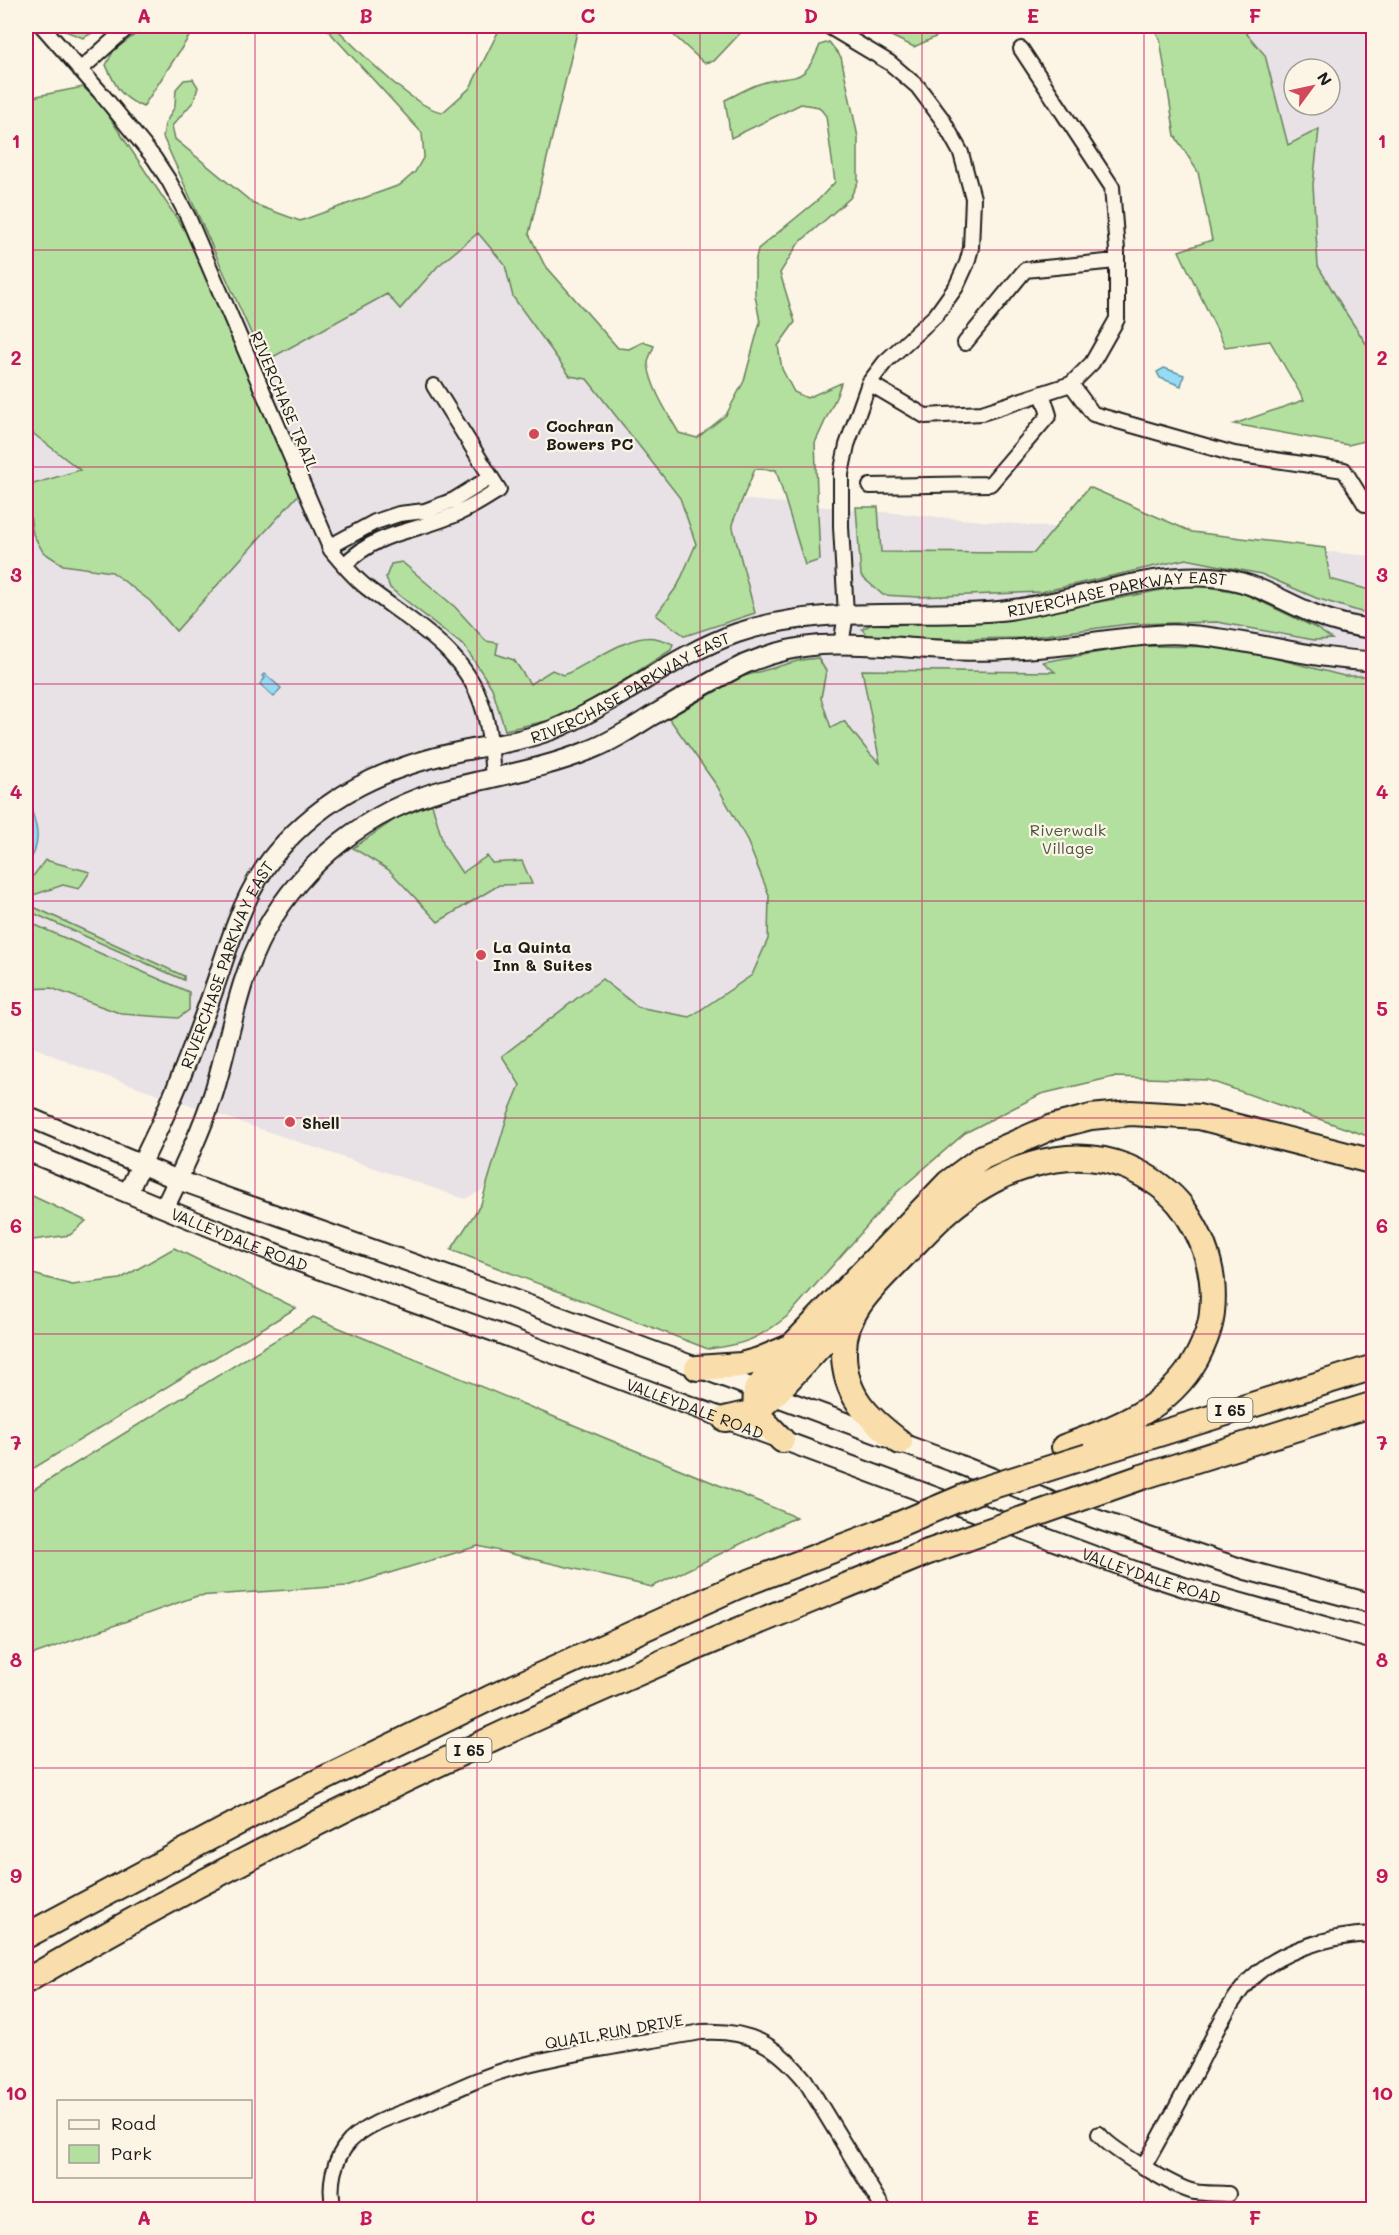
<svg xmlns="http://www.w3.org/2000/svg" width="1399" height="2235" font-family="Mali,sans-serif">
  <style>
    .built { fill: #e8e2e6; fill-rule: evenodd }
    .green { fill: #b3e09e; stroke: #687e5d; stroke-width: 1.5 }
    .water { fill: #94dcf5; stroke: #648f9e; stroke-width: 1.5 }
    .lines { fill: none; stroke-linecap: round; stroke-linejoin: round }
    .street-casing { stroke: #1c1c1c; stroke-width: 18 }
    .secondary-casing { stroke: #1c1c1c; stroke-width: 22 }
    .highway-casing { stroke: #1c1c1c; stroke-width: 28 }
    .street { stroke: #fcf5e5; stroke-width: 14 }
    .secondary { stroke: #fcf5e5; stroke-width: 18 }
    .highway { stroke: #f9deab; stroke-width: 24 }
    .highway-bridge-casing { stroke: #1c1c1c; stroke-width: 28; stroke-linecap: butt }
    .highway-bridge { stroke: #f9deab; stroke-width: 24 }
    .grid { fill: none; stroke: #c2185b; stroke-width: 1.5; stroke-opacity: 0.55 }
    .poi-dot { fill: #d1495b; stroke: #fcf5e5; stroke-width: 2 }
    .labels { text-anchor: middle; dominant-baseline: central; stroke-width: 4.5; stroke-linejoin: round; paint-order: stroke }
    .shield { fill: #fcf5e5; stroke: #5f5d58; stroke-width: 1.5 }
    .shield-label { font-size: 15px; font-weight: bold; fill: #1c1c1c }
    .street-label { font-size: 16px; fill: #1c1c1c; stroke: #fcf5e5 }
    .poi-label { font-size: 16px; font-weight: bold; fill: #1c1c1c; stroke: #fcf5e5; text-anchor: start }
    .park-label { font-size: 16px; fill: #495743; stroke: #fcf5e5 }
    .neatline { fill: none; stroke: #c2185b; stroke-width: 2 }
    .grid-label { font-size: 20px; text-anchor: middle; font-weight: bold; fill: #c2185b }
  </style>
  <rect width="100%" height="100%" fill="#fcf5e5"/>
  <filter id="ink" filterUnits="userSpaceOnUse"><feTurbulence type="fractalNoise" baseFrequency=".0167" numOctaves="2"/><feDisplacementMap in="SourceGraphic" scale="12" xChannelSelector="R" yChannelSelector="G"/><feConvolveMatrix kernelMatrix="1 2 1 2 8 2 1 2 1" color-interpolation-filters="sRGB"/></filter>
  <g filter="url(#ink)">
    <path class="built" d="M1164,26H1373V426ZM1294,69H1330V105H1294Z
      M478,226L695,495L1373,556V993L896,971L465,1199L82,1068L26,1044V299L151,355Z"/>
    <path class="green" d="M62,26H105L83,38L65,31Z
      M147,26H196L143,107C120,97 116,87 106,65L114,50Z
      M324,26H334C356,48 414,109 443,112L470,88L501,26H591L578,28L529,234L544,264L618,348L629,349L643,342L654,346C652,352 648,358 648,364C651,388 667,412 679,433L697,438L726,415L744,381L760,322L755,295V263L758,249L819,199L835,182L826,116L819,107L801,104L731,138L725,100C736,95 747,88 759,84C795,72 802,89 820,45L829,42L841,57L858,137V182L850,198L798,244L780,273L795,322L778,346L782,369L794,392L807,398L841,383L837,395L815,443L820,560L805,565L776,470L755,469L732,524L755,613L685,636L656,615L678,585L696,544L680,498L587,379L570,376L513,297L505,265L478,233L438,266L400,309L387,294L264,362L163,137L165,124L175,106L176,89L184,80L193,79L198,87L194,101L172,126L175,139L254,204L300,221L400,185L415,172L424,156L422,133Z
      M668,26H747L714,61L704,63L668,30Z
      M870,26H959L914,47Z
      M1152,26H1240L1265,55L1288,145L1319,129L1313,185L1318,266L1346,313L1373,354V439L1348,445L1234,424L1304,400L1270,341L1225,347L1179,251L1212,240L1198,172L1175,136L1160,39Z
      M83,87L100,103L194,244L299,494L176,631L150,601L112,572L63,565L43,552L33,534L28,504L33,484L80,470L26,428V101L37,96Z
      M1089,487L1192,532L1325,548L1330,579L1366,589L1373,588V613L1361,612L1316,598L1261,574L1186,559L1041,592L918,597L883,595L861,576L856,507H878L881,552L1034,553Z
      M402,562L455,607L486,641L498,643L496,654L514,660L530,684L552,670L564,675C590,664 629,633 655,638C661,639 668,642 673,644L671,650L607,691L560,718L505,730L492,688L465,647L390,588L386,577L391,564Z
      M1191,584L1243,593L1316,628L1332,639L1314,640L1217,622L1129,624L1022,638L897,640L868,637L862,629L872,624L892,625L1009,617L1116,599Z
      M1135,646L1231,647L1344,676H1373V1138L1208,1080L1113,1077L1041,1094L965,1133L897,1192L789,1315C760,1338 745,1345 708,1349L451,1250L481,1204L508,1114L520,1085L502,1056L602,979L638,1007L690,1017L752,975L768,939L769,895L746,838L717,786L669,718L741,677L801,660L818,658L826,671L821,698L831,728L844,721L871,755L880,763L862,670L1055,672L1043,662Z
      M432,804L444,846L462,873L487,856L492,863L522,861L532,884L499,885L438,922L389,870L353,848L397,818Z
      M45,860L90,872L79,889L63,885L30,896L27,904L184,976V980L26,910V881L34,875Z
      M26,921L189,992V1010L178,1018L122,1014L51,988L26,989Z
      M26,1193L86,1221L70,1235L26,1241Z
      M174,1248L296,1308L26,1473V1272L72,1285L120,1279Z
      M313,1317L796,1517L652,1587L478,1546L347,1586L197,1596L26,1657V1494Z"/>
    <path class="water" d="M1164,368L1184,375L1181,386L1160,378L1157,372Z
      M265,674L281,688L274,697L260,684L265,678L263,676Z
      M26,801L28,802C38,825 43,845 26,866Z"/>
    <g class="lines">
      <g class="street-casing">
        <path id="street" d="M42,26L100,92L154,158L169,181L188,217L331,550C342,563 353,577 366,587C408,620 462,648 481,702C490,727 491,752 493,779
          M828,26L890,63L918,87L942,119L961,153L973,198L971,248L967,263L956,287L936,315L885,362L869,383L847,445L841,474V527L846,614L841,645
          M80,70L129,26
          M965,343L1025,270L1116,261
          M869,383L925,416L982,413L1071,384L1092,363L1117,319V250L1112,187L1021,49
          M1071,384L1093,414L1234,454L1344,470L1365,504H1374
          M870,486L990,484L1049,415L1042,393
          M329,547L375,522L399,514L425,511L454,500L491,477
          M344,565C379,531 407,534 449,517C467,511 483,500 499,490L434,386
          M1099,2134C1110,2149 1177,2189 1195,2192C1205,2194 1217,2193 1228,2194
          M1144,2166C1163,2133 1181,2099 1199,2065C1212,2039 1224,2012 1242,1989C1270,1952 1329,1935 1374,1934
          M334,2210C328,2186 333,2159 350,2141C368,2123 396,2115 419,2106C451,2092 482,2076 516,2067C577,2051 639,2043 701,2032C749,2029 775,2044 805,2080L884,2210"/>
      </g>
      <g class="secondary-casing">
        <g id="secondary">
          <path d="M26,1116L178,1180L513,1299L958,1464L1096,1519L1246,1570L1374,1604"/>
          <path id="s1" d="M26,1151C124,1191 221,1234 321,1270C414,1304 509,1335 602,1373L1135,1571L1184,1587L1374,1640"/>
          <path id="s2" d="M128,1193C138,1170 150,1147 161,1123C177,1088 191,1052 204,1016C226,960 237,900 276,853C324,795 388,766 462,751C493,745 522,741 552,730C617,704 671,656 737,633C823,604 910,619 999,611C1070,604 1141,572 1212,577C1250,579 1280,600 1314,614C1333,622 1353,627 1374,629"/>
          <path d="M165,1207C182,1171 200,1134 213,1095C230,1041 237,981 265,931C304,861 369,810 446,789C495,776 544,769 590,750C611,742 631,729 650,717C681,699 712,680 745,664C769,654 794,647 820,645C882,642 944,654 1007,650C1043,648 1080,644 1116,639C1140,636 1164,633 1189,635C1251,639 1311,660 1374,661"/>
        </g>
      </g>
      <g class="highway-casing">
        <path id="highway" d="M697,1368L741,1365L759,1360L790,1347
          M725,1419L755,1412L773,1396L849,1315
          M782,1440L755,1412L756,1390L792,1346L948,1183L983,1157L1052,1127L1091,1117L1131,1113L1199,1117L1374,1162
          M900,1442C867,1417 843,1395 844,1350C844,1312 875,1285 899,1260C915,1244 930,1227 947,1212C995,1171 1065,1142 1127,1167C1148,1176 1171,1191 1184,1210C1205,1240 1216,1275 1212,1312C1211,1328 1204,1344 1196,1359C1168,1409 1116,1428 1064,1447
          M1088,1456L1374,1367
          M1142,1477L1374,1404
          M26,1936L278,1801L490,1698L736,1587L878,1533
          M26,1981C228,1863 439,1759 654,1666C745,1626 837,1590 928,1552"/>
      </g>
      <use href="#street" class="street"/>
      <use href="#secondary" class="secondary"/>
      <use href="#highway" class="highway"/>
      <g class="highway-bridge-casing">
        <path id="highway-bridge" d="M878,1533L980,1490L1088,1456
          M928,1552L1142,1477"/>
      </g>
      <use href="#highway-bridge" class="highway-bridge"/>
    </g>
  </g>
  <path class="grid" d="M255,26V2210M477,26V2210M700,26V2210M922,26V2210M1144,26V2210M26,250H1374M26,467H1374M26,684H1374M26,901H1374M26,1118H1374M26,1334H1374M26,1551H1374M26,1768H1374M26,1985H1374"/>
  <g class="poi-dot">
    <circle cx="534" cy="434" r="6"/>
    <circle cx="481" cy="955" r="6"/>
    <circle cx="290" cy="1122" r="6"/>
  </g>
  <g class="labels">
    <g class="shield">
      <rect x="1207.5" y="1398" width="45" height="24" rx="4.5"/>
      <rect x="446.5" y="1738" width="45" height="24" rx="4.5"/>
    </g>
    <g class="shield-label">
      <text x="1230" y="1410">I 65</text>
      <text x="469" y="1750">I 65</text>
    </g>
    <g class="street-label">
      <text transform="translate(285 401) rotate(67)">RIVERCHASE TRAIL</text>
      <text stroke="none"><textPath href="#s2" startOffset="1274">RIVERCHASE PARKWAY EAST</textPath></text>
      <text stroke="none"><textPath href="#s2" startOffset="770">RIVERCHASE PARKWAY EAST</textPath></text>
      <text stroke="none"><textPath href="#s2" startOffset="249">RIVERCHASE PARKWAY EAST</textPath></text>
      <text stroke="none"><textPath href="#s1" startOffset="231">VALLEYDALE ROAD</textPath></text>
      <text stroke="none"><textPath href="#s1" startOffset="717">VALLEYDALE ROAD</textPath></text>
      <text stroke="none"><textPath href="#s1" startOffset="1203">VALLEYDALE ROAD</textPath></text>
      <text transform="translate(614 2031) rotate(-10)">QUAIL RUN DRIVE</text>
    </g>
    <g class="poi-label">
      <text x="546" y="425">Cochran<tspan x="546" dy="18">Bowers PC</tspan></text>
      <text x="493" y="946">La Quinta<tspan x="493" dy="18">Inn &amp; Suites</tspan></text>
      <text x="302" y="1122">Shell</text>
    </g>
    <g class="park-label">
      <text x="1068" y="829">Riverwalk<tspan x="1068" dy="18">Village</tspan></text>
    </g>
  </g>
  <rect width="1399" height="2235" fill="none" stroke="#fcf5e5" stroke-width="66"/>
  <rect x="57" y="2100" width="195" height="78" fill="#fcf5e5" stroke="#a29e95" stroke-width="1.5"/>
  <rect x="69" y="2120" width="30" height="9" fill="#fcf5e5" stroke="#a29e95" stroke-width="1.5"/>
  <text x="111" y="2130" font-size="18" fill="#1c1c1c">Road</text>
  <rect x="69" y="2145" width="30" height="18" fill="#b3e09e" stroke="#a29e95" stroke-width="1.5"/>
  <text x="111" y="2160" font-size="18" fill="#1c1c1c">Park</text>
  <g transform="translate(1312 87) rotate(57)"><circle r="28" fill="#fcf5e5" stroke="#a29e95" stroke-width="1.5"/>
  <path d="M0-4.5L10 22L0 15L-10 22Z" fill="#d1495b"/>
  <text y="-9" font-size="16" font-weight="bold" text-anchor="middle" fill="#1c1c1c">N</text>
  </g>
  <rect x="33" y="33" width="1333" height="2169" class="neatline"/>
  <g class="grid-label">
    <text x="144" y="23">A</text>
    <text x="366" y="23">B</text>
    <text x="588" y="23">C</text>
    <text x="811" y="23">D</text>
    <text x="1033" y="23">E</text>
    <text x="1255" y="23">F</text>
    <text x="16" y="148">1</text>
    <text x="1382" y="148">1</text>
    <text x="16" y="365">2</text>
    <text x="1382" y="365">2</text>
    <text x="16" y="582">3</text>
    <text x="1382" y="582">3</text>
    <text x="16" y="799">4</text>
    <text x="1382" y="799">4</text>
    <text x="16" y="1016">5</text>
    <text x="1382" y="1016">5</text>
    <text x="16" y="1233">6</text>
    <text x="1382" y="1233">6</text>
    <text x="16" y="1450">7</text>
    <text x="1382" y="1450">7</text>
    <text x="16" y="1667">8</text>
    <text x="1382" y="1667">8</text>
    <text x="16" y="1883">9</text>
    <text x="1382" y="1883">9</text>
    <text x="16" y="2100">10</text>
    <text x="1382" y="2100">10</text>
    <text x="144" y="2225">A</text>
    <text x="366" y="2225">B</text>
    <text x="588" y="2225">C</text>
    <text x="811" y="2225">D</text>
    <text x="1033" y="2225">E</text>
    <text x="1255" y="2225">F</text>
  </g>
</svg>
